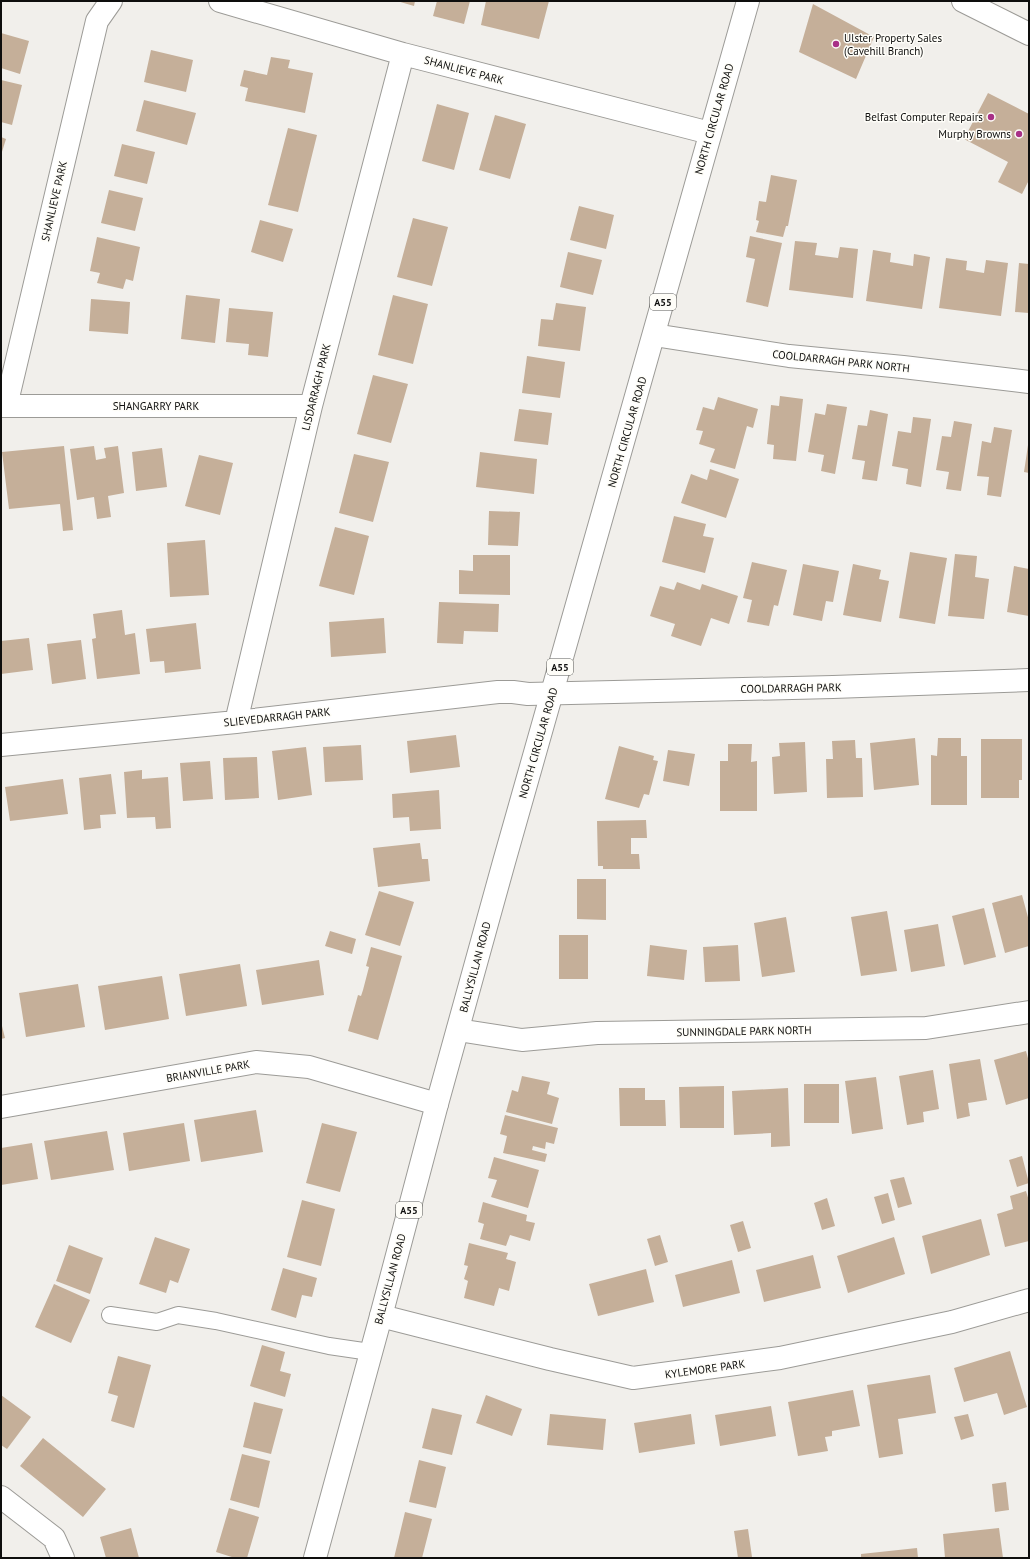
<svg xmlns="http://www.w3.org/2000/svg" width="1030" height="1559" font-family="'PT Sans',sans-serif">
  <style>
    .building { fill: #c5af99 }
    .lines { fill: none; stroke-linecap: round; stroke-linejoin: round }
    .lane-casing { stroke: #9c9b97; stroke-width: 18 }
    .street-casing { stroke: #9c9b97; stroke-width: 24 }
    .secondary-casing { stroke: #9c9b97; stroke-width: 24 }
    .highway-casing { stroke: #9c9b97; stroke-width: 24 }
    .lane { stroke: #fff; stroke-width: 16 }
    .street { stroke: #fff; stroke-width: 22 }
    .secondary { stroke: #fff; stroke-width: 22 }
    .highway { stroke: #fff; stroke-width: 22 }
    .poi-dot { fill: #a83087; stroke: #fefdf8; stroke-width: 1.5 }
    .labels { text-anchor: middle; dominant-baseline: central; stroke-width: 3; stroke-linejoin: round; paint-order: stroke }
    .shield { fill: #fefdf8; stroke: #565654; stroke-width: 1 }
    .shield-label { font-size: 10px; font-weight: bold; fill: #0e0e0d }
    .poi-label { font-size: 11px; fill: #0e0e0d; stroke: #fefdf8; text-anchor: end }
    .street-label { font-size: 11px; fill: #0e0e0d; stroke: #fefdf8 }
  </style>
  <rect width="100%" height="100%" fill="#f1efeb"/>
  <path class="building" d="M397,1H415L414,6Z
    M437,1H470L464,24L433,16Z
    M486,1H549L539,39L481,25Z
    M813,4L874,37L856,79L799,52Z
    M1,33L29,41L20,74L1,68Z
    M151,50L193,60L186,92L144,82Z
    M271,57L290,60L288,68L313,73L305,113L245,101L248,88L240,86L244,70L267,75Z
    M1,80L22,85L12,125L1,122Z
    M988,93L1029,114V180L1022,194L998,182L1008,162L964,139Z
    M144,100L196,113L187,145L136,131Z
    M437,104L469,113L454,170L422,161Z
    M495,115L526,124L510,179L479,170Z
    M288,128L317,135L298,212L268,205Z
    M1,137L6,139L1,155Z
    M122,144L155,152L147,184L114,176Z
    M771,175L797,180L788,226H786L783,237L756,232L759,221L756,220L759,201L766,202Z
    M109,190L143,198L135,231L101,223Z
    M579,206L614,215L606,249L570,240Z
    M413,218L448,227L432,286L397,277Z
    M260,220L293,229L283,262L251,252Z
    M750,236L782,243L768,307L746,302L755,259L746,257Z
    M97,237L140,247L133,281L126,279L123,289L97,283L100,273L90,271Z
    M795,241L817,243L815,255L838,258L840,247L858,249L853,298L789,290Z
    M873,250L891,253L890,262L913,266L914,254L930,257L922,309L866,301Z
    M568,252L602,260L593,295L560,287Z
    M946,258L967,261L966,270L984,273L986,260L1008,263L1001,316L939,308Z
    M1019,263L1029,264V313L1015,312Z
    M186,295L220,299L215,343L181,339Z
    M393,295L428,304L413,364L378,355Z
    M91,299L130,302L128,334L89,331Z
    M556,303L586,307L580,351L538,346L541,319L553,320Z
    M229,308L273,312L268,357L248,355L249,344L226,342Z
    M527,356L565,362L560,398L522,393Z
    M373,375L408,384L391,443L357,434Z
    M780,396L803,399L796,461L773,459L774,445L767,444L771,405L779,406Z
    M718,397L758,409L753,428L747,426L735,469L710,462L715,449L699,444L703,431L696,430L703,407L714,410Z
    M827,404L847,407L835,474L821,471L824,455L808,452L815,413L825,415Z
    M519,409L552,413L548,445L514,441Z
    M870,410L888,414L877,481L862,479L865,461L852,459L858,425L867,426Z
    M913,417L931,419L921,487L906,484L908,469L892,466L898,431L911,433Z
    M954,421L972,424L961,491L946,489L949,472L936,470L942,436L951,437Z
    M994,427L1012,430L1001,497L987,495L989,477L977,476L982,441L991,443Z
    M1028,445H1029V473L1024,472Z
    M64,446L73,530L63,531L60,504L9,509L2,452Z
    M94,446L96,460L106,458L104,448L118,446L124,493L108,496L111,517L97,519L94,497L77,500L70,449Z
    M162,448L167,487L136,491L132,452Z
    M480,452L537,459L534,494L476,487Z
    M354,454L389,462L373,522L339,513Z
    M199,455L233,463L220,515L185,506Z
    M710,469L739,479L726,518L681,503L691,474L707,480Z
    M489,511L520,512L518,546L488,545Z
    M674,516L706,524L703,536L714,538L705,573L662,562Z
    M335,527L369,536L354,595L319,586Z
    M205,540L209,595L170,597L167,543Z
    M910,552L947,558L935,624L899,618Z
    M955,554L977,556L975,577L989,579L984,619L948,616Z
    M473,555H510V595L459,594V570L473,571Z
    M752,562L787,570L778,606L774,605L769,626L747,622L752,600L743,598Z
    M803,564L839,571L833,602L826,601L822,621L793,615Z
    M853,564L881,570L879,579L889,581L881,622L843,615Z
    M1014,566L1029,569V616L1007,612Z
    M677,582L700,590L702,584L738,596L729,624L711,618L701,646L671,636L675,624L650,616L660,586L674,590Z
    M439,602L499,604L498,632L464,631L463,644L437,643Z
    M122,610L125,635L135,633L140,674L97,679L92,639L96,638L93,614Z
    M384,618L386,653L331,657L329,622Z
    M196,623L201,669L165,673L164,661L150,662L146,629Z
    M29,638L33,670L1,674V641Z
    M81,640L86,679L52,684L47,644Z
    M456,735L460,767L410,773L407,741Z
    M915,738L919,785L874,790L870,743Z
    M938,738H961V756H967V805H931V755L937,756Z
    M981,739H1022V780H1019V798H981Z
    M855,740L856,758H862L863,797L827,798L826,759H833L832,741Z
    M805,742L807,792L774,794L772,757L780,756L779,743Z
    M728,744H752L751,762L757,761V811H720V761H728Z
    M361,745L363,780L325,782L323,747Z
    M619,746L654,756L653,760L658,761L649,795L644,794L639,808L605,799Z
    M306,747L312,795L278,800L272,751Z
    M668,750L695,754L689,786L663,781Z
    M257,757L259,798L225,800L223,758Z
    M210,761L213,799L183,801L180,763Z
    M142,770V779L168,777L171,828L156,829L155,817L127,818L124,772Z
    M111,774L116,814L100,815L101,828L84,830L79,778Z
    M63,779L68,814L10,821L5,787Z
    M439,790L441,829L410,831L409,817L393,818L392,794Z
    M646,820L647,838H631V854H639L640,869H603V866H598L597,821Z
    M420,843L422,859H428L430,881L378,887L373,848Z
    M577,879H606V920L577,919Z
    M379,891L414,902L400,946L365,935Z
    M1022,895L1029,921V946L1005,953L992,903Z
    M984,908L996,957L964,965L952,916Z
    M887,911L897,971L861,976L851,917Z
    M786,917L795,972L762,977L754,923Z
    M938,924L945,966L911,972L904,930Z
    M330,931L356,939L352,954L325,946Z
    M559,935H588V979H559Z
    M650,945L687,950L684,980L647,976Z
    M738,945L740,981L705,982L703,947Z
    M371,947L402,956L378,1040L348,1031L358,995L361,996L363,990L369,967L366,966Z
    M319,960L324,995L262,1005L256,970Z
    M240,964L247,1006L186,1016L179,974Z
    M162,976L169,1019L105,1030L98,986Z
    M78,984L85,1027L26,1037L19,993Z
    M1,1022L5,1038L1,1039Z
    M1026,1051L1029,1062V1098L1006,1105L994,1060Z
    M980,1059L987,1100L968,1103L970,1116L957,1119L949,1064Z
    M933,1070L939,1109L923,1112L924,1122L907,1125L899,1076Z
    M522,1076L550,1082L547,1094L559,1098L552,1124L506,1112L512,1090L518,1092Z
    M876,1077L883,1129L852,1134L845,1081Z
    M804,1084H839V1123H804Z
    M724,1086V1128H680L679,1087Z
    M619,1088H645V1100H665L666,1126H620Z
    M788,1088L790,1146L771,1147V1133L734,1135L732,1091Z
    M256,1110L263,1152L201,1162L194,1120Z
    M505,1115L558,1128L554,1144L546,1142L545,1149L533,1146L532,1150L547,1154L545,1162L503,1153L507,1136L500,1134Z
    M184,1123L190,1161L129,1171L123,1133Z
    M322,1123L357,1132L340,1192L306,1183Z
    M107,1131L114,1170L51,1180L44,1141Z
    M32,1143L38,1179L1,1185V1148Z
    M1022,1156L1029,1183L1017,1187L1009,1160Z
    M494,1157L539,1170L528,1208L491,1197L497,1180L488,1178Z
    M904,1177L912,1204L898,1208L890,1180Z
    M1026,1191L1029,1201V1241L1005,1247L997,1214L1013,1209L1010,1196Z
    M888,1193L895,1220L882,1224L874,1197Z
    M827,1198L835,1226L822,1230L814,1203Z
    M302,1200L335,1209L321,1266L287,1257Z
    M483,1202L527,1215L526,1221L535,1223L530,1241L510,1235L506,1246L480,1239L484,1224L478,1222Z
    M981,1219L990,1255L931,1274L922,1236Z
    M743,1221L751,1248L738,1252L730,1225Z
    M660,1235L668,1262L655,1266L647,1239Z
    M155,1237L190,1249L178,1283L170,1280L166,1293L139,1284Z
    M894,1237L905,1274L848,1293L837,1256Z
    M469,1243L508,1253L506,1259L516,1262L509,1291L499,1288L494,1306L464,1298L468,1281L464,1279L468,1266L464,1265Z
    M69,1245L103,1258L90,1294L56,1281Z
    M813,1255L821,1288L764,1302L756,1270Z
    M732,1260L740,1293L683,1307L675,1275Z
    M283,1268L317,1278L312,1297L302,1295L296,1318L271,1310Z
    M646,1269L654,1302L598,1316L589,1284Z
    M54,1284L90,1300L71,1343L35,1327Z
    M262,1345L285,1352L280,1371L291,1374L285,1397L250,1386Z
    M1010,1351L1027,1407L1004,1415L997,1393L964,1402L954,1368Z
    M118,1356L151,1365L134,1428L111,1421L118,1396L108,1393Z
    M930,1375L936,1413L898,1419L903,1454L879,1458L867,1385Z
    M853,1390L860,1426L832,1431V1436L825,1437L828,1451L798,1456L788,1402Z
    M1,1395L31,1417L7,1449L1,1445Z
    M486,1395L522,1409L512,1436L476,1423Z
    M254,1402L283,1409L271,1454L243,1447Z
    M771,1406L776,1436L720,1446L715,1415Z
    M432,1408L462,1415L452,1455L422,1448Z
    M550,1414L606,1419L603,1450L547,1445Z
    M691,1414L695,1444L639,1453L634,1423Z
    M968,1414L974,1436L961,1440L954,1417Z
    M43,1438L106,1489L83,1517L20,1466Z
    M242,1454L270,1461L259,1508L230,1500Z
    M419,1460L446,1467L436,1508L409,1502Z
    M1006,1482L1009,1510L995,1512L992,1484Z
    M229,1508L259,1517L247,1558H235L216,1552Z
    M405,1512L432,1519L422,1558H394Z
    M131,1528L139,1558H106L100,1537Z
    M999,1528L1003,1558H945L943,1534Z
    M748,1529L752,1557L738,1558L734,1531Z
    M917,1548L918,1558H861V1554Z"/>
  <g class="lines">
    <g class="lane-casing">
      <path id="lane" d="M110,1315L157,1322L178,1315L216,1321L329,1346L370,1352"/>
    </g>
    <g class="street-casing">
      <path id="street" d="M220,1L403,54L710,133
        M654,335L789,356L903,367L1029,382
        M1,406H311
        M6,406L97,21L111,1
        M236,722L311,406L403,54
        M1,745L236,722L498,692H513L528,694L833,687L1029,680
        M458,1030L522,1040L597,1033L926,1028L1029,1012
        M1,1107L256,1062L309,1067L437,1104
        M381,1316L550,1359L633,1378L780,1358L952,1322L1029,1300
        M1,1497L54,1538L63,1558"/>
    </g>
    <g class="secondary-casing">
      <path id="secondary" d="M963,1L1029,34"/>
    </g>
    <g class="highway-casing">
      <path id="highway" d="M315,1558L381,1316L437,1104L504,862L748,1"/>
    </g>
    <use href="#lane" class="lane"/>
    <use href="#street" class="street"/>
    <use href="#secondary" class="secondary"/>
    <use href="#highway" class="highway"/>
  </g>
  <g class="poi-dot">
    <circle cx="836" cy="44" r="4"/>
    <circle cx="991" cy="117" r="4"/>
    <circle cx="1019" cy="134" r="4"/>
  </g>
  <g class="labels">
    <g class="shield">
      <rect x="650" y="294" width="26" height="16" rx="3"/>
      <rect x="547" y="659" width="26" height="16" rx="3"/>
      <rect x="396" y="1202" width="26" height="16" rx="3"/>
    </g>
    <g class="shield-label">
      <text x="663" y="302">A55</text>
      <text x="560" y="667">A55</text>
      <text x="409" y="1210">A55</text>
    </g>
    <g class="poi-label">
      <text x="844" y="38" text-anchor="start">Ulster Property Sales<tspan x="844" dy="13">(Cavehill Branch)</tspan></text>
      <text x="983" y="117">Belfast Computer Repairs</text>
      <text x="1011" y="134">Murphy Browns</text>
    </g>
    <g class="street-label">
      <text transform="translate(464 70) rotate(15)">SHANLIEVE PARK</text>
      <text transform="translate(714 119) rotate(-74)">NORTH CIRCULAR ROAD</text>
      <text transform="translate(54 201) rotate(-77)">SHANLIEVE PARK</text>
      <text transform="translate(841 361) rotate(6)">COOLDARRAGH PARK NORTH</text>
      <text transform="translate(316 387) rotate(-76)">LISDARRAGH PARK</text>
      <text x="156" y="406">SHANGARRY PARK</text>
      <text transform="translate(627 432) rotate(-74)">NORTH CIRCULAR ROAD</text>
      <text transform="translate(791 688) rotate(-1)">COOLDARRAGH PARK</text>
      <text transform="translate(277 717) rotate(-6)">SLIEVEDARRAGH PARK</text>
      <text transform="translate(538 743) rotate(-74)">NORTH CIRCULAR ROAD</text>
      <text transform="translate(475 967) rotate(-75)">BALLYSILLAN ROAD</text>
      <text transform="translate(744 1031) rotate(-1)">SUNNINGDALE PARK NORTH</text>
      <text transform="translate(208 1071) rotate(-10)">BRIANVILLE PARK</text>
      <text transform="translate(390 1279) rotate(-75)">BALLYSILLAN ROAD</text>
      <text transform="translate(705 1369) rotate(-8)">KYLEMORE PARK</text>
    </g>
  </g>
  <rect width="1030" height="1559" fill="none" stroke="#0e0e0d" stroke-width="4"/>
</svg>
